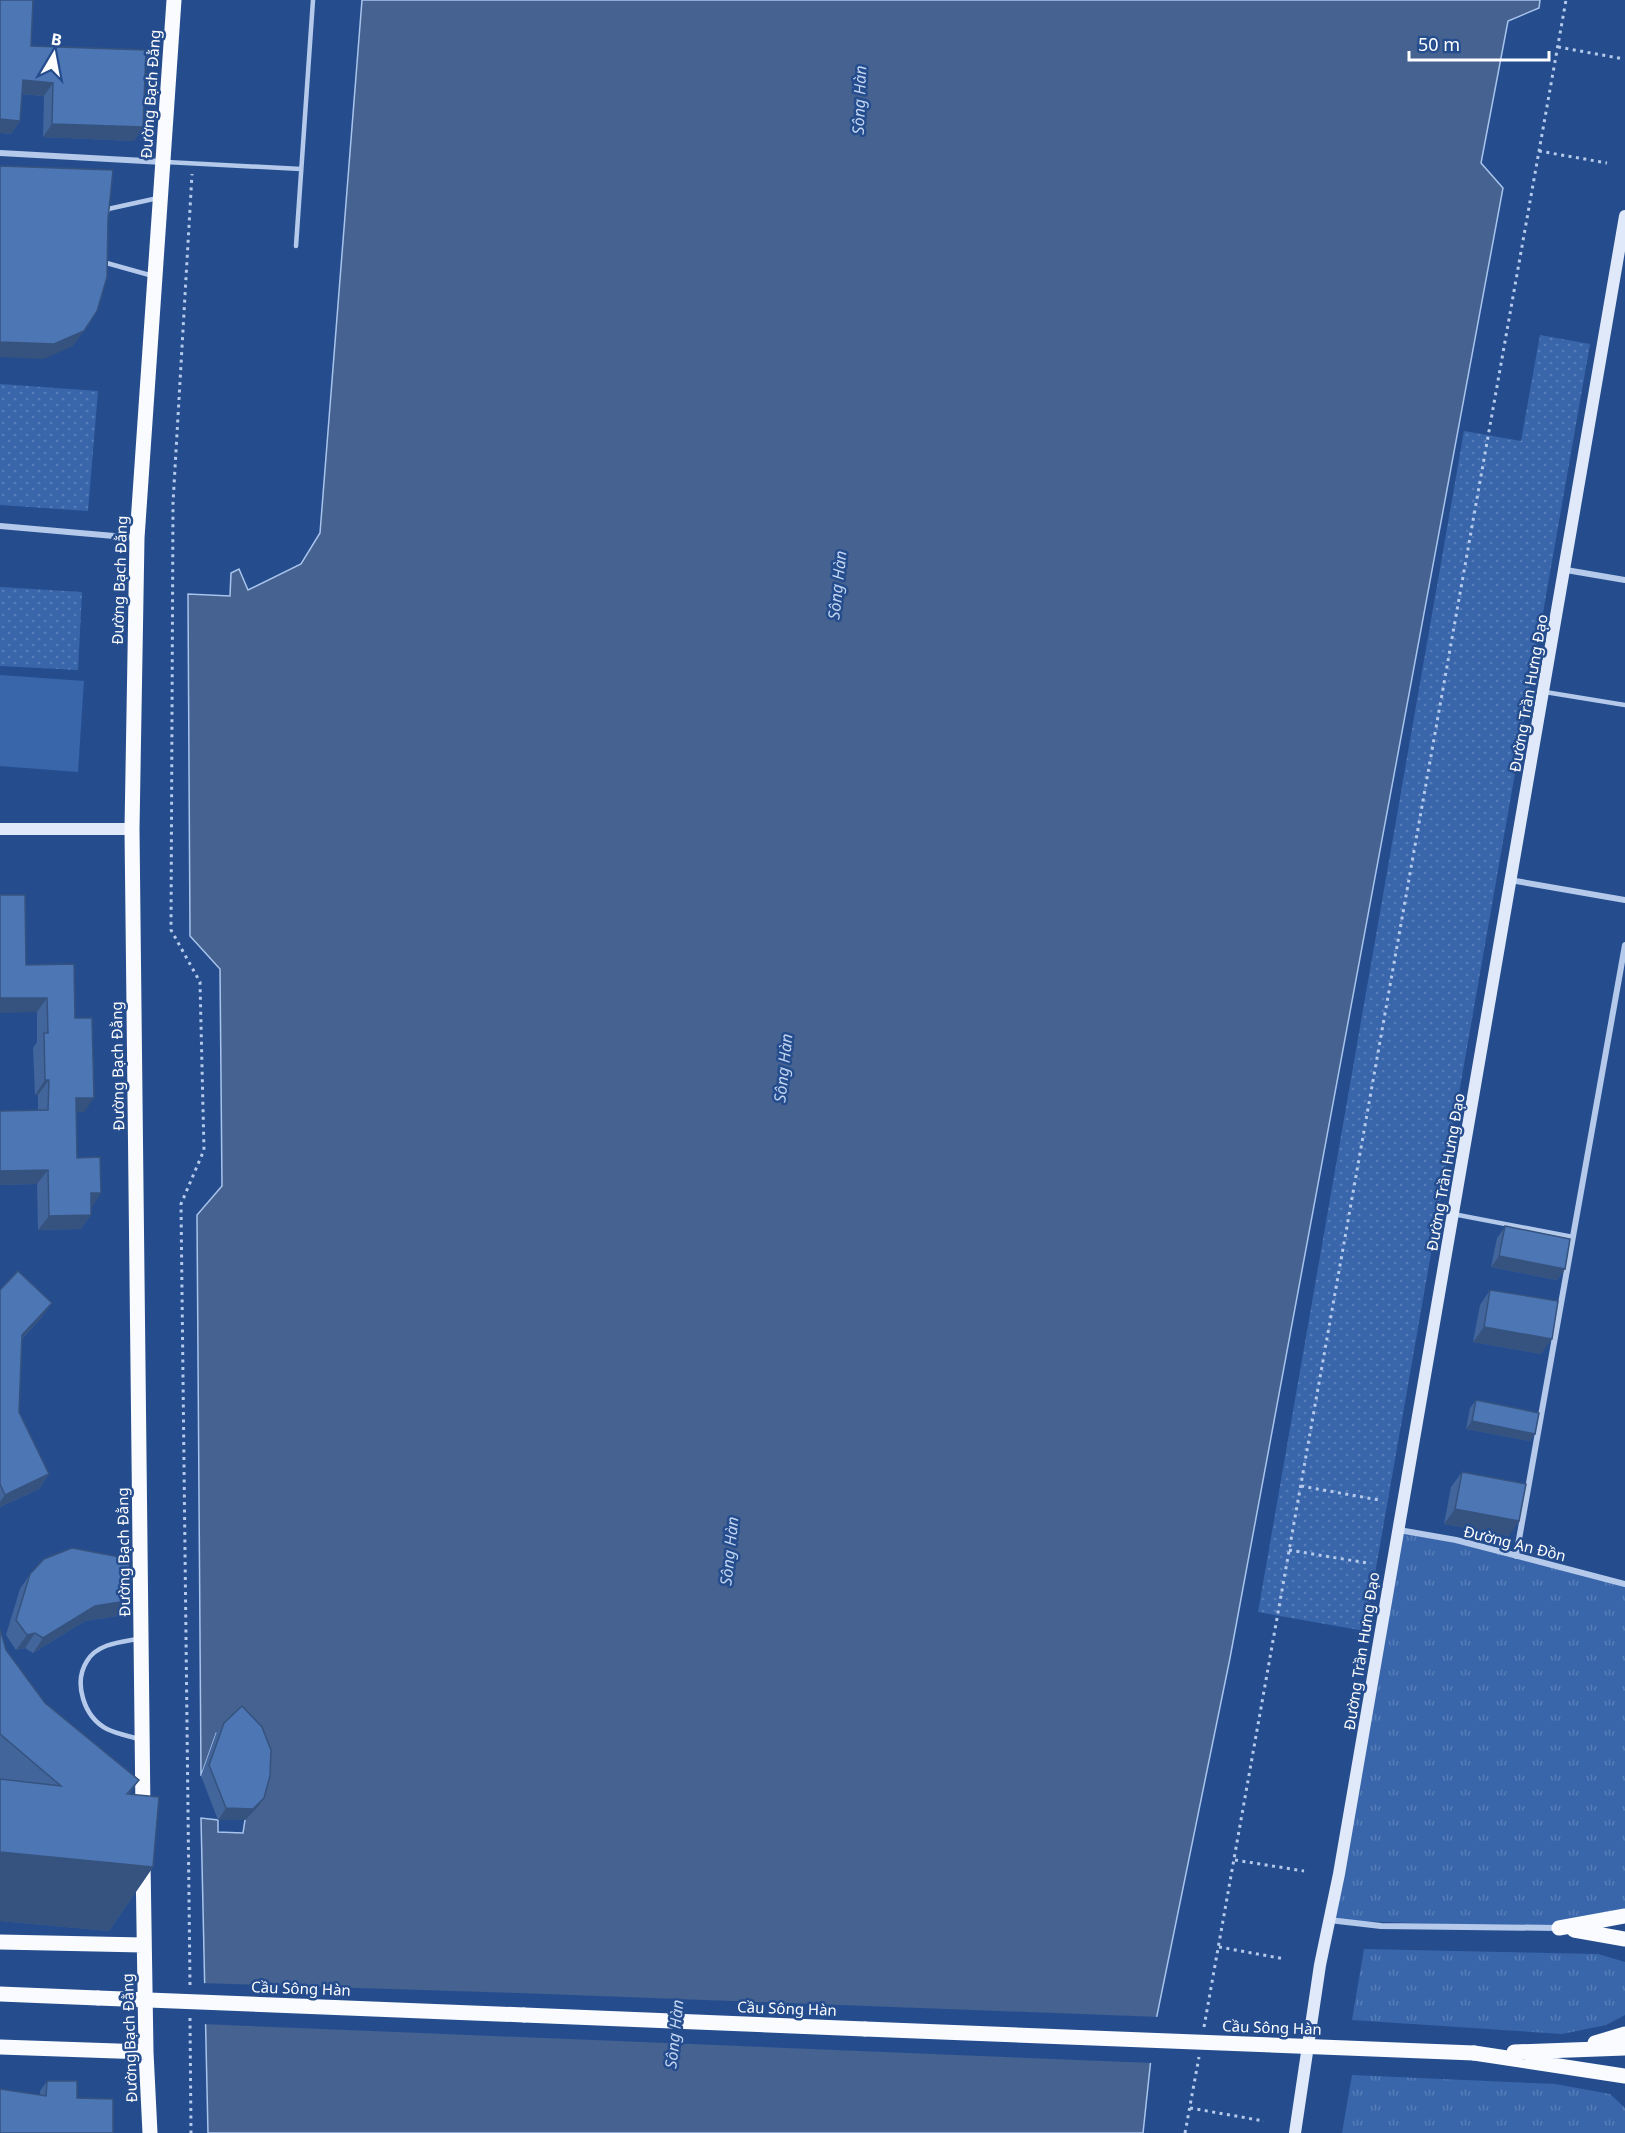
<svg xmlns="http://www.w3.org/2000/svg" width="1625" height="2133" font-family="'Noto Sans',sans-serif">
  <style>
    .grass { fill: url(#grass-tufts) }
    .park { fill: url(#park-dots) }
    .garden { fill: #3966ab }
    .water { fill: #456290; stroke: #a9c4ec; stroke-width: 1.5 }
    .pier { fill: #254d8e }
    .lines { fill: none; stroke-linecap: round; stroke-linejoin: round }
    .path { stroke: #b5caeb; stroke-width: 3; stroke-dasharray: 3 4.5; stroke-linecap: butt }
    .service { stroke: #b5caeb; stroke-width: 4.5 }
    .minor { stroke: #b5caeb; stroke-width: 6 }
    .secondary { stroke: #e0e9f9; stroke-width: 12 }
    .primary { stroke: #f9fbff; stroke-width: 15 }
    .primary-bridge { stroke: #f9fbff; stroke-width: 15 }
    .wall { fill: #42659c }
    .shaded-wall { fill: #36537f }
    .building { fill: #4d76b5; stroke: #36537f; stroke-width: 1.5 }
    .labels { text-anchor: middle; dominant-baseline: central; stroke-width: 5; stroke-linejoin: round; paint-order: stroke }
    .street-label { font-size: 15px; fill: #fff; stroke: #254d8e }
    .water-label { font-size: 16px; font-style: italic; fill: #c1d5f2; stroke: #254d8e }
  </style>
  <defs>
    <pattern id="grass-tufts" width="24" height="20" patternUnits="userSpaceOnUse" patternTransform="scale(1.5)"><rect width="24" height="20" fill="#3966ab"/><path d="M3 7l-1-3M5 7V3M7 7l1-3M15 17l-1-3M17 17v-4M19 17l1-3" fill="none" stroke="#577db8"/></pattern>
    <pattern id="park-dots" width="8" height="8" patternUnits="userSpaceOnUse" patternTransform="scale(1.5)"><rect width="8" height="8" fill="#3966ab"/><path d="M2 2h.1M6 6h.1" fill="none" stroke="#577db8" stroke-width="1.8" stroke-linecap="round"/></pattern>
  </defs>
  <rect width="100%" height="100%" fill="#254d8e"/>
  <path class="grass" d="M1398,1530L1516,1556L1625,1585V1914L1559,1928L1329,1920Z
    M1364,1949L1598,1954L1625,1962V2015L1606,2025L1562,2034L1352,2020Z
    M1352,2075L1555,2084L1610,2094L1625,2108V2133H1342Z"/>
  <path class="park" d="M1540,335L1590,344L1365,1631L1258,1612L1464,431L1521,441Z
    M0,384L98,391L88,511L0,505Z
    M0,587L82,592L78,670L0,666Z"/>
  <path class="garden" d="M0,675L84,681L78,772L0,766Z"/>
  <path class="water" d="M362,0H1540L1539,8L1508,21L1481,163L1503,188L1230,1658L1154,2030L1143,2133H208L201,1818L218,1820V1832L243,1833L245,1820L216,1734L201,1776L197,1215L222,1186L220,969L190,936L188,594L230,596L231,573L239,569L248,590L301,564L320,533Z"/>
  <path class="pier" d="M200,1983L520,1993L1160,2017L1153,2063L201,2024Z"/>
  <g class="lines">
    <path class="path" d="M1558,47L1624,59
      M1539,151L1607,163
      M1301,1486L1379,1500
      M1289,1550L1367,1563
      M1235,1860L1304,1871
      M1219,1947L1285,1959
      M190,1985L181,1204L204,1150L200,982L171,930L173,503L192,174
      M190,2018L191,2133
      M1204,2027L1566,0
      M1190,2108L1264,2121
      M1185,2133L1199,2057"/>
    <path class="service" d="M166,162L301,169
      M107,212L108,209L158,198
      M296,246L313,0
      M103,262L153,276
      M1545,692L1625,705
      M1453,1214L1573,1237
      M137,1639C120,1642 97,1644 87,1661C73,1683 84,1717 107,1729C117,1734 129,1736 139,1739"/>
    <path class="minor" d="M0,153L163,162
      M0,526L137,538
      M1566,570L1625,580
      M1510,880L1625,900
      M1399,1530L1456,1540L1625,1584
      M1516,1556L1625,945
      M1329,1920L1381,1926L1558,1928"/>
    <path class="secondary" d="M0,829H132
      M1295,2133L1320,1965L1339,1874L1625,216"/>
    <path class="primary" d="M143,1814L132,829L137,538L174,0
      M143,1862L146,2052L150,2133
      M1559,1928L1625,1916
      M1574,1930L1625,1939
      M0,1942L143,1945
      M0,1994L98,1998
      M524,2015L865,2029
      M1595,2043L1625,2034
      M0,2047L146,2052
      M1514,2052L1625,2048
      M1474,2053L1625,2076"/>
    <path class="primary-bridge" d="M98,1998L524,2015
      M865,2029L1474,2053"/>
  </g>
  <path class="wall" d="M0,0L31,46L143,127L134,141L43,137L44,96L22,94L20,121L11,134L0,133Z
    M26,965L75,1018L84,1112H76L77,1158L91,1207V1215L81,1229L38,1230L37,1184L0,1185V1111H38V1095H35L33,1048L37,1042V1012Z
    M1505,1227L1565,1269L1557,1280L1491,1267L1497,1238Z
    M0,1290L42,1317L22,1339L19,1412L49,1474L39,1489L0,1507Z
    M1490,1290L1541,1354L1473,1342L1480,1305Z
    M1476,1400L1535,1434L1530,1441L1466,1429L1470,1408Z
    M1462,1472L1509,1536L1444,1524L1451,1487Z
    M30,1574L127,1601L117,1616L85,1621L33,1653L25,1648L16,1650L6,1635L20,1589Z
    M0,1629L6,1650L45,1703L139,1780L129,1794L153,1867L109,1931L0,1921Z
    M224,1723L256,1809L245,1820H218L201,1776L216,1734Z
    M47,2081L77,2098L40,2095V2091Z"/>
  <path class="shaded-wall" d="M23,80L53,83L44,96L14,93Z
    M0,119L20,121L11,134L0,133Z
    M52,124L143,127L134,141L43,137Z
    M84,331L73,346L44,359L0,357V342Z
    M0,998H47L37,1012L0,1013Z
    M45,1080H49L38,1095H35Z
    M76,1098H94L84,1112L66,1113Z
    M48,1170L37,1184L0,1185V1171Z
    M91,1193H101L91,1208Z
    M91,1215L81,1229L38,1230L49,1216Z
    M1499,1256L1565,1269L1557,1280L1491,1267Z
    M52,1303L42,1317L12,1349L22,1335Z
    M1484,1327L1552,1339L1541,1354L1473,1342Z
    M1472,1421L1535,1434L1530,1441L1466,1429Z
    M49,1474L39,1489L0,1507V1502L5,1495Z
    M1455,1509L1519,1521L1509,1536L1444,1524Z
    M127,1601L117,1616L85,1621L33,1653L43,1638L95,1606Z
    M35,1633L25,1648L16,1650L27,1635Z
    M264,1798L256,1809L245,1820H218L226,1808Z
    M0,1852L153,1867L109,1931L0,1921Z"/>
  <path class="building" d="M0,0H33L31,46L146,50L143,127L52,124L53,83L23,80L20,121L0,119Z
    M0,166L113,170L108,219L107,277L97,311L84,331L54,344L0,342Z
    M0,895H25L26,965L74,964L75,1018H92L94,1098H76L77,1158L100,1157L101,1193H91V1215L49,1216L48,1170L0,1171V1111L48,1110L49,1080H45L44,1033H48L47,998H0Z
    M1505,1226L1570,1239L1565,1269L1499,1256Z
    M18,1271L52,1303L22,1335L19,1412L49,1474L5,1495L0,1484V1290Z
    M1490,1290L1558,1301L1552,1339L1484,1327Z
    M1476,1400L1539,1413L1535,1434L1472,1421Z
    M1462,1472L1526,1484L1519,1521L1455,1509Z
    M72,1548L130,1559L127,1601L95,1606L43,1638L35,1633L27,1635L16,1620L30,1574L44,1559Z
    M0,1629L6,1650L45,1703L139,1780L127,1794L159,1797L153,1867L0,1852V1779L61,1786L0,1734Z
    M242,1706L262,1727L271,1750L270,1776L264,1798L253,1809L226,1808L209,1765L224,1723Z
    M47,2081H77V2098L113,2099V2133H0V2089L46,2096Z"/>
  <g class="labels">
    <g class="street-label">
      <text transform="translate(150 94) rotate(-86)">Đường Bạch Đằng</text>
      <text transform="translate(119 580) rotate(-88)">Đường Bạch Đằng</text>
      <text transform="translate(1528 693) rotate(-80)">Đường Trần Hưng Đạo</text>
      <text transform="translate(117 1066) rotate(-91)">Đường Bạch Đằng</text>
      <text transform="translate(1445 1172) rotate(-80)">Đường Trần Hưng Đạo</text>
      <text transform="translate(1515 1543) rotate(14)">Đường An Đồn</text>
      <text transform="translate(123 1552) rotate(-91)">Đường Bạch Đằng</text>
      <text transform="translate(1361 1651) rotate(-81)">Đường Trần Hưng Đạo</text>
      <text transform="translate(301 1988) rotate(2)">Cầu Sông Hàn</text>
      <text transform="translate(787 2008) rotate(2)">Cầu Sông Hàn</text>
      <text transform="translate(1272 2027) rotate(2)">Cầu Sông Hàn</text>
      <text transform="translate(129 2038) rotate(-92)">Đường Bạch Đằng</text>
    </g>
    <g class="water-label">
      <text transform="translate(859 100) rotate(-88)">Sông Hàn</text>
      <text transform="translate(837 585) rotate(-84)">Sông Hàn</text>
      <text transform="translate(783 1068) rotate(-84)">Sông Hàn</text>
      <text transform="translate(729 1551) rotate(-84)">Sông Hàn</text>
      <text transform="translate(674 2034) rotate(-84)">Sông Hàn</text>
    </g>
  </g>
  <g transform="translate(54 54) rotate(10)" stroke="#254d8e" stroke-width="4.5" paint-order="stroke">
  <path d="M0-4.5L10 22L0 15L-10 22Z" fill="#ffffff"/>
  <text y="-9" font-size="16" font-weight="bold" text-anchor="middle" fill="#ffffff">B</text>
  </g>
  <path d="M1409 51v9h140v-9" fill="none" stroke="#ffffff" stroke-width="3"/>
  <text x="1418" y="51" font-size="18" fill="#ffffff" stroke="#254d8e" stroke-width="4.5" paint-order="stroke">50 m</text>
</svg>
